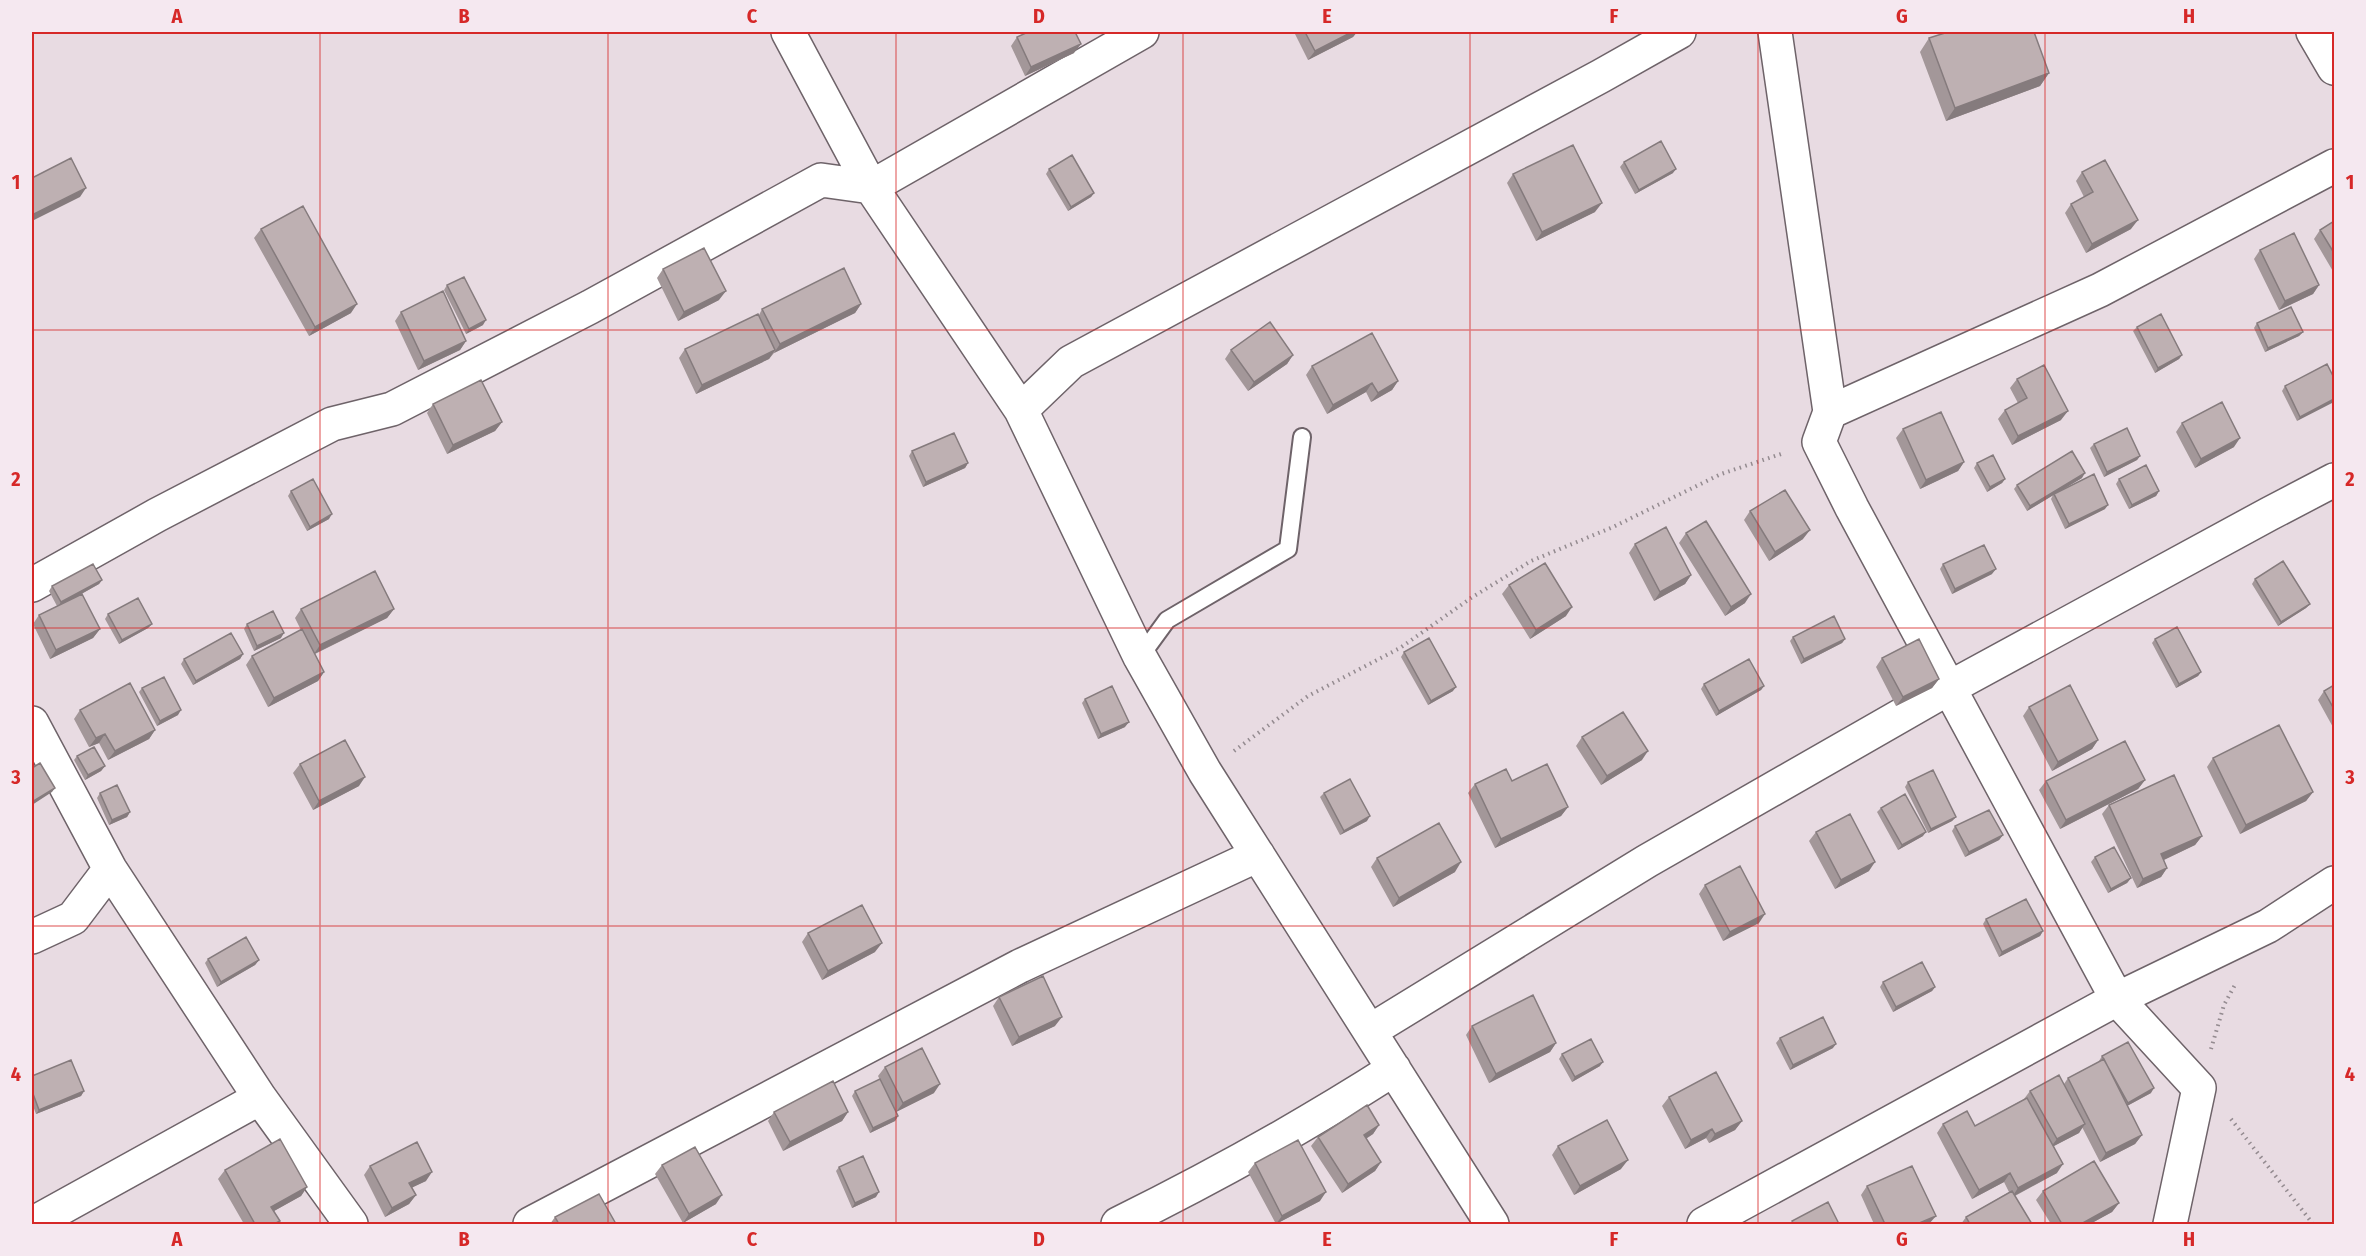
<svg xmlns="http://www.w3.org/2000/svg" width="2366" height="1256" font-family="'Fira Sans Condensed',sans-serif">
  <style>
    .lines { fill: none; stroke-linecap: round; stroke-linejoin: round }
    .service-casing { stroke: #6e6369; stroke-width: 20 }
    .minor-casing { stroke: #6e6369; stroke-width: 36 }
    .path { stroke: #948b90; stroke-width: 4; stroke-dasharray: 1.5 4.5; stroke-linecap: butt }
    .service { stroke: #fff; stroke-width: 16 }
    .minor { stroke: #fff; stroke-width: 33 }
    .wall { fill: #a39799 }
    .shaded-wall { fill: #857b7d }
    .building { fill: #beb0b2; stroke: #857b7d; stroke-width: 1.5 }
    .grid { fill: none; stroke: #d62828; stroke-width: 1.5; stroke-opacity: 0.55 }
    .neatline { fill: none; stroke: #d62828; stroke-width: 2 }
    .grid-label { font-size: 20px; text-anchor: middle; font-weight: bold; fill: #d62828 }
  </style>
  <rect width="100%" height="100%" fill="#e8dbe2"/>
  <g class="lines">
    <g class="service-casing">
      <path id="service" d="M1140,657L1167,620L1288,549L1302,437"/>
    </g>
    <g class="minor-casing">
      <path id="minor" d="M788,32L871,187L1021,410L1140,657L1205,772L1492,1224
        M1775,32L1830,412L1819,442L1852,508L2117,999L2199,1088L2170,1224
        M2313,32L2334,68
        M1021,410L1071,362L1601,76L1679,32
        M1830,412L2100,290L2334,166
        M32,585L157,515L332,424L392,409L590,307L821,180L871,187L1142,32
        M32,723L110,869L260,1098L351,1224
        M32,937L73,918L110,869
        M1370,1031L1647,861L1949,688L2269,514L2334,480
        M32,1224L260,1098
        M530,1224L1020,966L1258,855
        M1118,1224C1213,1177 1305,1126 1394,1069
        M1704,1224L2117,999L2268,926L2334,883"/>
    </g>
    <path class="path" d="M1234,751L1308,696L1400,648L1471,598L1531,561L1613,527L1721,474L1784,453
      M2211,1049L2224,1005L2236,983
      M2231,1119L2313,1224"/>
    <use href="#service" class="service"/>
    <use href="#minor" class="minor"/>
  </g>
  <path class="wall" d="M1294,32H1357L1353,37L1308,60Z
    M1017,37L1074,53L1025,76L1011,46Z
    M1929,38L2049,73L2040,86L1946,121L1920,52Z
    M1624,162L1673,173L1635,194L1620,167Z
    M1049,169L1094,193L1091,197L1068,211L1046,174Z
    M2082,172L2131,229L2086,253L2065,213L2071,204L2084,197L2076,181Z
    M1513,174L1595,212L1536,241L1507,183Z
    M2334,221V273L2314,239L2320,230Z
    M261,229L351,313L309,336L254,238Z
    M2260,250L2319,285L2313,294L2279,310L2254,259Z
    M663,269L719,300L678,321L657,278Z
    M447,285L483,325L466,334L444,290Z
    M861,304L855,313L774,353L769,359L696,394L679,358L685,349L759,315L762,309Z
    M401,312L466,341L460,350L418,370L395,321Z
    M2257,323L2303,332L2299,336L2265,352L2254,328Z
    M2137,327L2182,355L2179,359L2155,373L2133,331Z
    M1231,350L1293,355L1287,364L1248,391L1225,359Z
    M1312,366L1398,381L1392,390L1371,402L1366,392L1327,414L1306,375Z
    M2334,378L2297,421L2282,391L2285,386Z
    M2017,379L2061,420L2012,445L1998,419L2005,410L2018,403L2010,388Z
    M433,404L502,422L495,431L447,454L427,413Z
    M2182,423L2234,447L2195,468L2176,432Z
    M1903,429L1964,462L1958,471L1920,489L1896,438Z
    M2094,444L2140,456L2137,460L2104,477L2090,448Z
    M912,451L968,463L965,468L923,487L909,456Z
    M1977,463L2005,479L2002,483L1987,492L1974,468Z
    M2082,478L2060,491L2105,509L2065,529L2051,499L2053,495L2027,511L2014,489L2017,485Z
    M2119,479L2159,491L2156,496L2129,509L2116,484Z
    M291,491L329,519L307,531L288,496Z
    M1750,511L1803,539L1769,561L1744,520Z
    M1686,533L1745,603L1725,616L1679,543Z
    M1635,544L1691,575L1685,584L1654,601L1629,553Z
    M1943,564L1992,574L1952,594L1940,569Z
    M2255,579L2310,604L2306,608L2278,626L2252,584Z
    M102,580L99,584L76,597L100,629L93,638L50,659L33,624L39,615L57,606L49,591L52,586Z
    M1509,585L1566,616L1530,639L1502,594Z
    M301,609H394L387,618L315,654L324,672L318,681L268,707L246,665L252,656L301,630L295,618Z
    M108,614L152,624L148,628L119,644L105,619Z
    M247,624L281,638L254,651L244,629Z
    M1793,637L1845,639L1842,643L1801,664L1790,641Z
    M2155,639L2201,672L2198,676L2176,688L2152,643Z
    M1404,652L1453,691L1428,705L1401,657Z
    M243,654L240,659L193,685L181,664L184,659Z
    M1882,658L1939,679L1932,688L1896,706L1876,667Z
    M1704,684L1764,686L1761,690L1716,716L1701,689Z
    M2334,685V729L2318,700L2324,691Z
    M142,688L178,715L157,726L139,692Z
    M1085,699L1125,727L1098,739L1082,703Z
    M2029,707L2098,740L2092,749L2052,771L2023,716Z
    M80,710L155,730L149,739L108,760L99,743L89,747L74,719Z
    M1582,737L1642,760L1601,785L1576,746Z
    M77,756L105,766L101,771L85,780L74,760Z
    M2213,758L2313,792L2306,801L2240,834L2207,767Z
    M300,764L359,786L313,810L293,773Z
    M2145,780L2138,789L2060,829L2039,790L2046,781Z
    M1512,781L1568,807L1561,816L1495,848L1468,793L1475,784Z
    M1908,782L1956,817L1952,821L1928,833L1905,787Z
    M100,793L130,812L127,817L109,825L97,798Z
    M1324,793L1367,821L1340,835L1320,797Z
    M2109,805L2202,836L2195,845L2164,860L2167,868L2161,877L2137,888L2102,814Z
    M1881,808L1923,836L1898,850L1877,812Z
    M1955,826L2003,835L1999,840L1965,857L1952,831Z
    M1816,832L1869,871L1835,889L1809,841Z
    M2095,857L2131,878L2127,883L2108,893L2091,862Z
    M1377,858L1455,872L1393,907L1371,867Z
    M1705,885L1759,923L1723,941L1699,894Z
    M1986,919L2043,931L2040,936L1999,957L1983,924Z
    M808,933L875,952L822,980L802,942Z
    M208,959L259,960L255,965L217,987L205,963Z
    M1883,982L1935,987L1932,991L1893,1012L1880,987Z
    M999,997L1055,1026L1012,1046L993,1006Z
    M1472,1026L1556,1043L1550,1052L1489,1083L1466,1035Z
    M1780,1038L1833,1048L1790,1070L1776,1043Z
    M1562,1054L1600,1066L1572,1082L1559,1059Z
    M2102,1056L2151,1093L2127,1106L2142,1135L2135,1144L2100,1162L2082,1127L2079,1133L2054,1146L2057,1173L2015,1196L2032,1224H1961L1966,1217L2009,1192L2004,1182L1972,1199L1937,1133L1943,1124L1975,1126L2024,1099L2030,1091L2064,1084L2068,1078L2100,1061H2099Z
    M885,1067L934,1093L896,1112L878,1076Z
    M32,1076L84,1091L81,1096L36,1114L32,1103Z
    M855,1091L898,1116L895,1121L870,1133L852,1096Z
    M1669,1097L1742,1121L1735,1130L1709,1143L1706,1138L1685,1149L1662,1106Z
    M774,1112H848L842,1121L783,1151L768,1121Z
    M1379,1125L1373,1134L1366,1139L1381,1162L1375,1171L1342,1193L1311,1146L1318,1137Z
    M1558,1146L1621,1169L1574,1195L1552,1155Z
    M1255,1163L1320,1201L1276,1224L1248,1172Z
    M662,1165L716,1204L683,1223L655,1174Z
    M370,1166L426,1181L412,1187L416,1195L409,1204L385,1217L364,1175Z
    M839,1167L876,1197L852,1208L836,1171Z
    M225,1170L307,1187L301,1196L274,1211L280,1221L277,1224H244L218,1179Z
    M1867,1186L1929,1224H1874L1861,1195Z
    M2043,1191L2119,1203L2112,1212L2090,1224H2051L2036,1200Z
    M555,1217L616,1224H550Z"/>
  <path class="shaded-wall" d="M1352,32H1357L1353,37L1308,60L1315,51Z
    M1081,44L1074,53L1025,76L1031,67Z
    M2049,73L2040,86L1946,121L1955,108Z
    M1676,169L1673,173L1635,194L1639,190Z
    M86,188L80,197L32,221V215Z
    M1094,193L1091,197L1068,211L1071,207Z
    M1602,203L1595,212L1536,241L1542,232Z
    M2138,220L2131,229L2086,253L2092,244Z
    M2319,285L2313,294L2279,310L2285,301Z
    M726,291L719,300L678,321L684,312Z
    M357,304L351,313L309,336L315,327Z
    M861,304L855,313L774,353L780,344Z
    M486,320L483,325L466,334L469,329Z
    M2303,332L2299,336L2265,352L2268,348Z
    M466,341L460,350L418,370L424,361Z
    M775,350L769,359L696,394L702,385Z
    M1293,355L1287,364L1248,391L1254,382Z
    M2182,355L2179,359L2155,373L2158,368Z
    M1398,381L1392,390L1371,402L1378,393Z
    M1372,383L1366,392L1327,414L1333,405Z
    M2334,399V402L2297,421L2300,417Z
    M2068,411L2061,420L2012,445L2018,436Z
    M502,422L495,431L447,454L453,445Z
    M2240,438L2234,447L2195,468L2201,459Z
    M2140,456L2137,460L2104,477L2107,472Z
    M1964,462L1958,471L1920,489L1926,480Z
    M968,463L965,468L923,487L926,482Z
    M2085,473L2082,478L2027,511L2030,506Z
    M2005,479L2002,483L1987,492L1990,487Z
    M2159,491L2156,496L2129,509L2132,505Z
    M2108,505L2105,509L2065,529L2069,524Z
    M332,514L329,519L307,531L310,527Z
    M1810,530L1803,539L1769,561L1775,552Z
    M1996,569L1992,574L1952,594L1955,589Z
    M1691,575L1685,584L1654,601L1660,592Z
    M102,580L99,584L58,607L61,602Z
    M1751,594L1745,603L1725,616L1731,607Z
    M2310,604L2306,608L2278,626L2281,622Z
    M1572,607L1566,616L1530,639L1536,630Z
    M394,609L387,618L314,654L320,645Z
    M152,624L148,628L119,644L122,640Z
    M100,629L93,638L50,659L56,650Z
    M284,633L281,638L254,651L257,646Z
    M1845,639L1842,643L1801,664L1804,659Z
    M243,654L240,659L193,685L196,681Z
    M324,672L318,681L268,707L274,698Z
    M2201,672L2198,676L2176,688L2179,684Z
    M1939,679L1932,688L1896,706L1903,697Z
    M1764,686L1761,690L1716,716L1719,711Z
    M1456,687L1453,691L1428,705L1431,701Z
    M181,710L178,715L157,726L160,721Z
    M1129,722L1125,727L1098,739L1101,734Z
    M155,730L149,739L108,760L115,751Z
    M105,734L99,743L89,747L96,738Z
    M2098,740L2092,749L2052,771L2058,762Z
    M1648,751L1642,760L1601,785L1607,776Z
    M105,766L101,771L85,780L88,775Z
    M365,777L359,786L313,810L319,801Z
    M2145,780L2138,789L2060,829L2066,820Z
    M55,788L52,792L32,805V802Z
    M2313,792L2306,801L2240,834L2246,825Z
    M1568,807L1561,816L1495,848L1501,839Z
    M130,812L127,817L109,825L112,820Z
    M1370,816L1367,821L1340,835L1344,831Z
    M1956,817L1952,821L1928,833L1931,829Z
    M1926,832L1923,836L1898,850L1902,845Z
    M2003,835L1999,840L1965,857L1969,852Z
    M2202,836L2195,845L2155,864L2161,854Z
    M1461,862L1455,872L1393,907L1399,898Z
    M1875,862L1869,871L1835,889L1841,880Z
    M2167,868L2161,877L2137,888L2143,879Z
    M2131,878L2127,883L2108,893L2111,889Z
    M1765,914L1759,923L1723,941L1730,932Z
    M2043,931L2040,936L1999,957L2002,952Z
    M882,943L875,952L822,980L828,971Z
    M259,960L255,965L217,987L221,982Z
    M1935,987L1932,991L1893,1012L1896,1007Z
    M1062,1017L1055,1026L1012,1046L1019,1037Z
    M1556,1043L1550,1052L1489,1083L1496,1074Z
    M1836,1044L1833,1048L1790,1070L1793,1065Z
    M1603,1062L1600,1066L1572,1082L1575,1077Z
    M940,1084L934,1093L896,1112L903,1103Z
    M2154,1088L2151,1093L2125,1107L2128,1103Z
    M84,1091L81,1096L36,1114L39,1110Z
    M848,1112L842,1121L783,1151L790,1142Z
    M898,1116L895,1121L870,1133L873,1128Z
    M1742,1121L1735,1130L1709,1143L1715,1134Z
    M2085,1124L2079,1133L2050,1148L2057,1139Z
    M1379,1125L1373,1134L1357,1144L1364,1135Z
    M1712,1129L1706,1138L1685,1149L1691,1140Z
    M2142,1135L2135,1144L2100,1162L2106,1153Z
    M1628,1160L1621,1169L1574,1195L1580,1186Z
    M1381,1162L1375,1171L1342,1193L1348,1184Z
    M2063,1164L2057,1173L2012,1197L2018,1188Z
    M432,1172L426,1181L403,1192L409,1183Z
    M2010,1173L2004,1182L1972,1199L1979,1190Z
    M307,1187L301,1196L265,1216L271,1207Z
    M879,1192L876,1197L852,1208L855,1203Z
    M1326,1192L1320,1201L1276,1224L1282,1216Z
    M416,1195L409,1204L385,1217L392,1208Z
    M722,1195L716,1204L683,1223L689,1214Z
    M2119,1203L2112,1212L2090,1224H2081Z
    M1936,1216L1929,1224H1917Z"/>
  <path class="building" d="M1028,32H1075L1081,44L1031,67L1017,37Z
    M1305,32H1352L1315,51Z
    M1948,32H2034L2049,73L1955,108L1929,38Z
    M1661,141L1676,169L1639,190L1624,162Z
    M1573,145L1602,203L1542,232L1513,174Z
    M1072,155L1094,193L1071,207L1049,169Z
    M71,158L86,188L32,215V178Z
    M2105,160L2138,220L2092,244L2071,204L2093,192L2082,172Z
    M303,206L357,304L315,327L261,229Z
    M2334,221V253L2320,230Z
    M2294,233L2319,285L2285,301L2260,250Z
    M704,248L726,291L684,312L663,269Z
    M844,268L861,304L780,344L762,309Z
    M464,277L486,320L469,329L447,285Z
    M443,291L466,341L424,361L401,312Z
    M2291,307L2303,332L2268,348L2257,323Z
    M758,314L775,350L702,385L685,349Z
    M2161,314L2182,355L2158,368L2137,327Z
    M1270,322L1293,355L1254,382L1231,350Z
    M1372,333L1398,381L1378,393L1372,383L1333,405L1312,366Z
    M2327,364L2334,378V399L2300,417L2285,386Z
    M2044,365L2068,411L2018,436L2005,410L2027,398L2017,379Z
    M481,380L502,422L453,445L433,404Z
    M2222,402L2240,438L2201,459L2182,423Z
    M1941,412L1964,462L1926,480L1903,429Z
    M2127,428L2140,456L2107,472L2094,444Z
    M954,433L968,463L926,482L912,451Z
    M2072,451L2085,473L2030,506L2017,485Z
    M1993,455L2005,479L1990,487L1977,463Z
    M2146,465L2159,491L2132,505L2119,479Z
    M2094,474L2108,505L2069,524L2054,494Z
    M313,479L332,514L310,527L291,491Z
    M1785,490L1810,530L1775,552L1750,511Z
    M1706,521L1751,594L1731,607L1686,533Z
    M1666,527L1691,575L1660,592L1635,544Z
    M1984,545L1996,569L1955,589L1943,564Z
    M2283,561L2310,604L2281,622L2255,579Z
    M1545,563L1572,607L1536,630L1509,585Z
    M93,564L102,580L61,602L52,586Z
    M375,571L394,609L320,645L301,609Z
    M82,594L100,629L56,650L39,615Z
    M138,598L152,624L122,640L108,614Z
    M273,611L284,633L257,646L247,624Z
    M1834,616L1845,639L1804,659L1793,637Z
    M2177,627L2201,672L2179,684L2155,639Z
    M302,629L324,672L274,698L252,656Z
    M231,633L243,654L196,681L184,659Z
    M1429,638L1456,687L1431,701L1404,652Z
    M1919,639L1939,679L1903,697L1882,658Z
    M1749,659L1764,686L1719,711L1704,684Z
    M164,677L181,710L160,721L142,688Z
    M130,683L155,730L115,751L105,734L96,738L80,710Z
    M2070,685L2098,740L2058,762L2029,707Z
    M2334,685V709L2324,691Z
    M1112,686L1129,722L1101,734L1085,699Z
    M1623,712L1648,751L1607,776L1582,737Z
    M2279,725L2313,792L2246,825L2213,758Z
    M345,740L365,777L319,801L300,764Z
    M2125,741L2145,780L2066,820L2046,781Z
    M94,747L105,766L88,775L77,756Z
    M40,763L55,788L32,802V768Z
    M1547,764L1568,807L1501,839L1475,784L1506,769L1512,781Z
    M1933,770L1956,817L1931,829L1908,782Z
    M2174,775L2202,836L2161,854L2167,868L2143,879L2109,805Z
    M1350,779L1370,816L1344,831L1324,793Z
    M117,785L130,812L112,820L100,793Z
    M1905,794L1926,832L1902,845L1881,808Z
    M1989,810L2003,835L1969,852L1955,826Z
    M1850,814L1875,862L1841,880L1816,832Z
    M1439,823L1461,862L1399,898L1377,858Z
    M2114,847L2131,878L2111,889L2095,857Z
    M1740,866L1765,914L1730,932L1705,885Z
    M2026,899L2043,931L2002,952L1986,919Z
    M862,905L882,943L828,971L808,933Z
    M246,937L259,960L221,982L208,959Z
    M1922,962L1935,987L1896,1007L1883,982Z
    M1043,976L1062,1017L1019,1037L999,997Z
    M1533,995L1556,1043L1496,1074L1472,1026Z
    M1823,1017L1836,1044L1793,1065L1780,1038Z
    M1591,1039L1603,1062L1575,1077L1562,1054Z
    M2128,1042L2154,1088L2128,1103L2102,1056Z
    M922,1048L940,1084L903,1103L885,1067Z
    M2104,1059L2142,1135L2106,1153L2068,1078Z
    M71,1060L84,1091L39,1110L32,1091V1076Z
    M1716,1072L1742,1121L1715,1134L1712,1129L1691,1140L1669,1097Z
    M2059,1075L2085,1124L2057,1139L2030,1091Z
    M880,1079L898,1116L873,1128L855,1091Z
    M833,1081L848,1112L790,1142L774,1112Z
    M2027,1098L2063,1164L2018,1188L2010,1173L1979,1190L1943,1124L1967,1111L1975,1126Z
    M1367,1105L1379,1125L1364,1135L1381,1162L1348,1184L1318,1137Z
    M1607,1120L1628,1160L1580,1186L1558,1146Z
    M280,1139L307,1187L271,1207L280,1221L274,1224H255L225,1170Z
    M1298,1140L1326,1192L1282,1216L1255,1163Z
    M417,1142L432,1172L409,1183L416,1195L392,1208L370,1166Z
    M695,1147L722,1195L689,1214L662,1165Z
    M863,1156L879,1192L855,1203L839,1167Z
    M2094,1161L2119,1203L2081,1224H2062L2043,1191Z
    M1912,1166L1936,1216L1917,1224H1885L1867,1186Z
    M2012,1191L2032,1224H1970L1966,1217Z
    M599,1194L616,1224H559L555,1217Z
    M1828,1202L1839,1224H1794L1792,1221Z"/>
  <path class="grid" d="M320,32V1224M608,32V1224M896,32V1224M1183,32V1224M1470,32V1224M1758,32V1224M2045,32V1224M32,330H2334M32,628H2334M32,926H2334"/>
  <rect width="2366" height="1256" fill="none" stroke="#f5e8f0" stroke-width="66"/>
  <rect x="33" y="33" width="2300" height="1190" class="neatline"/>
  <g class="grid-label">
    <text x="177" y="23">A</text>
    <text x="464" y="23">B</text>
    <text x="752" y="23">C</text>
    <text x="1039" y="23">D</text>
    <text x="1327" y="23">E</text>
    <text x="1614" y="23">F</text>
    <text x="1902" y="23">G</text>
    <text x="2189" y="23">H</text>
    <text x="16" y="189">1</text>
    <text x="2350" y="189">1</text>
    <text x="16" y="486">2</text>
    <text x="2350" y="486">2</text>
    <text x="16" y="784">3</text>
    <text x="2350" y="784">3</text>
    <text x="16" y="1081">4</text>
    <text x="2350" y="1081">4</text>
    <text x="177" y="1246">A</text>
    <text x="464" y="1246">B</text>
    <text x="752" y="1246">C</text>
    <text x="1039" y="1246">D</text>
    <text x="1327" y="1246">E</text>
    <text x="1614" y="1246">F</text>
    <text x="1902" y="1246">G</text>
    <text x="2189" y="1246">H</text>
  </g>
</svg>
